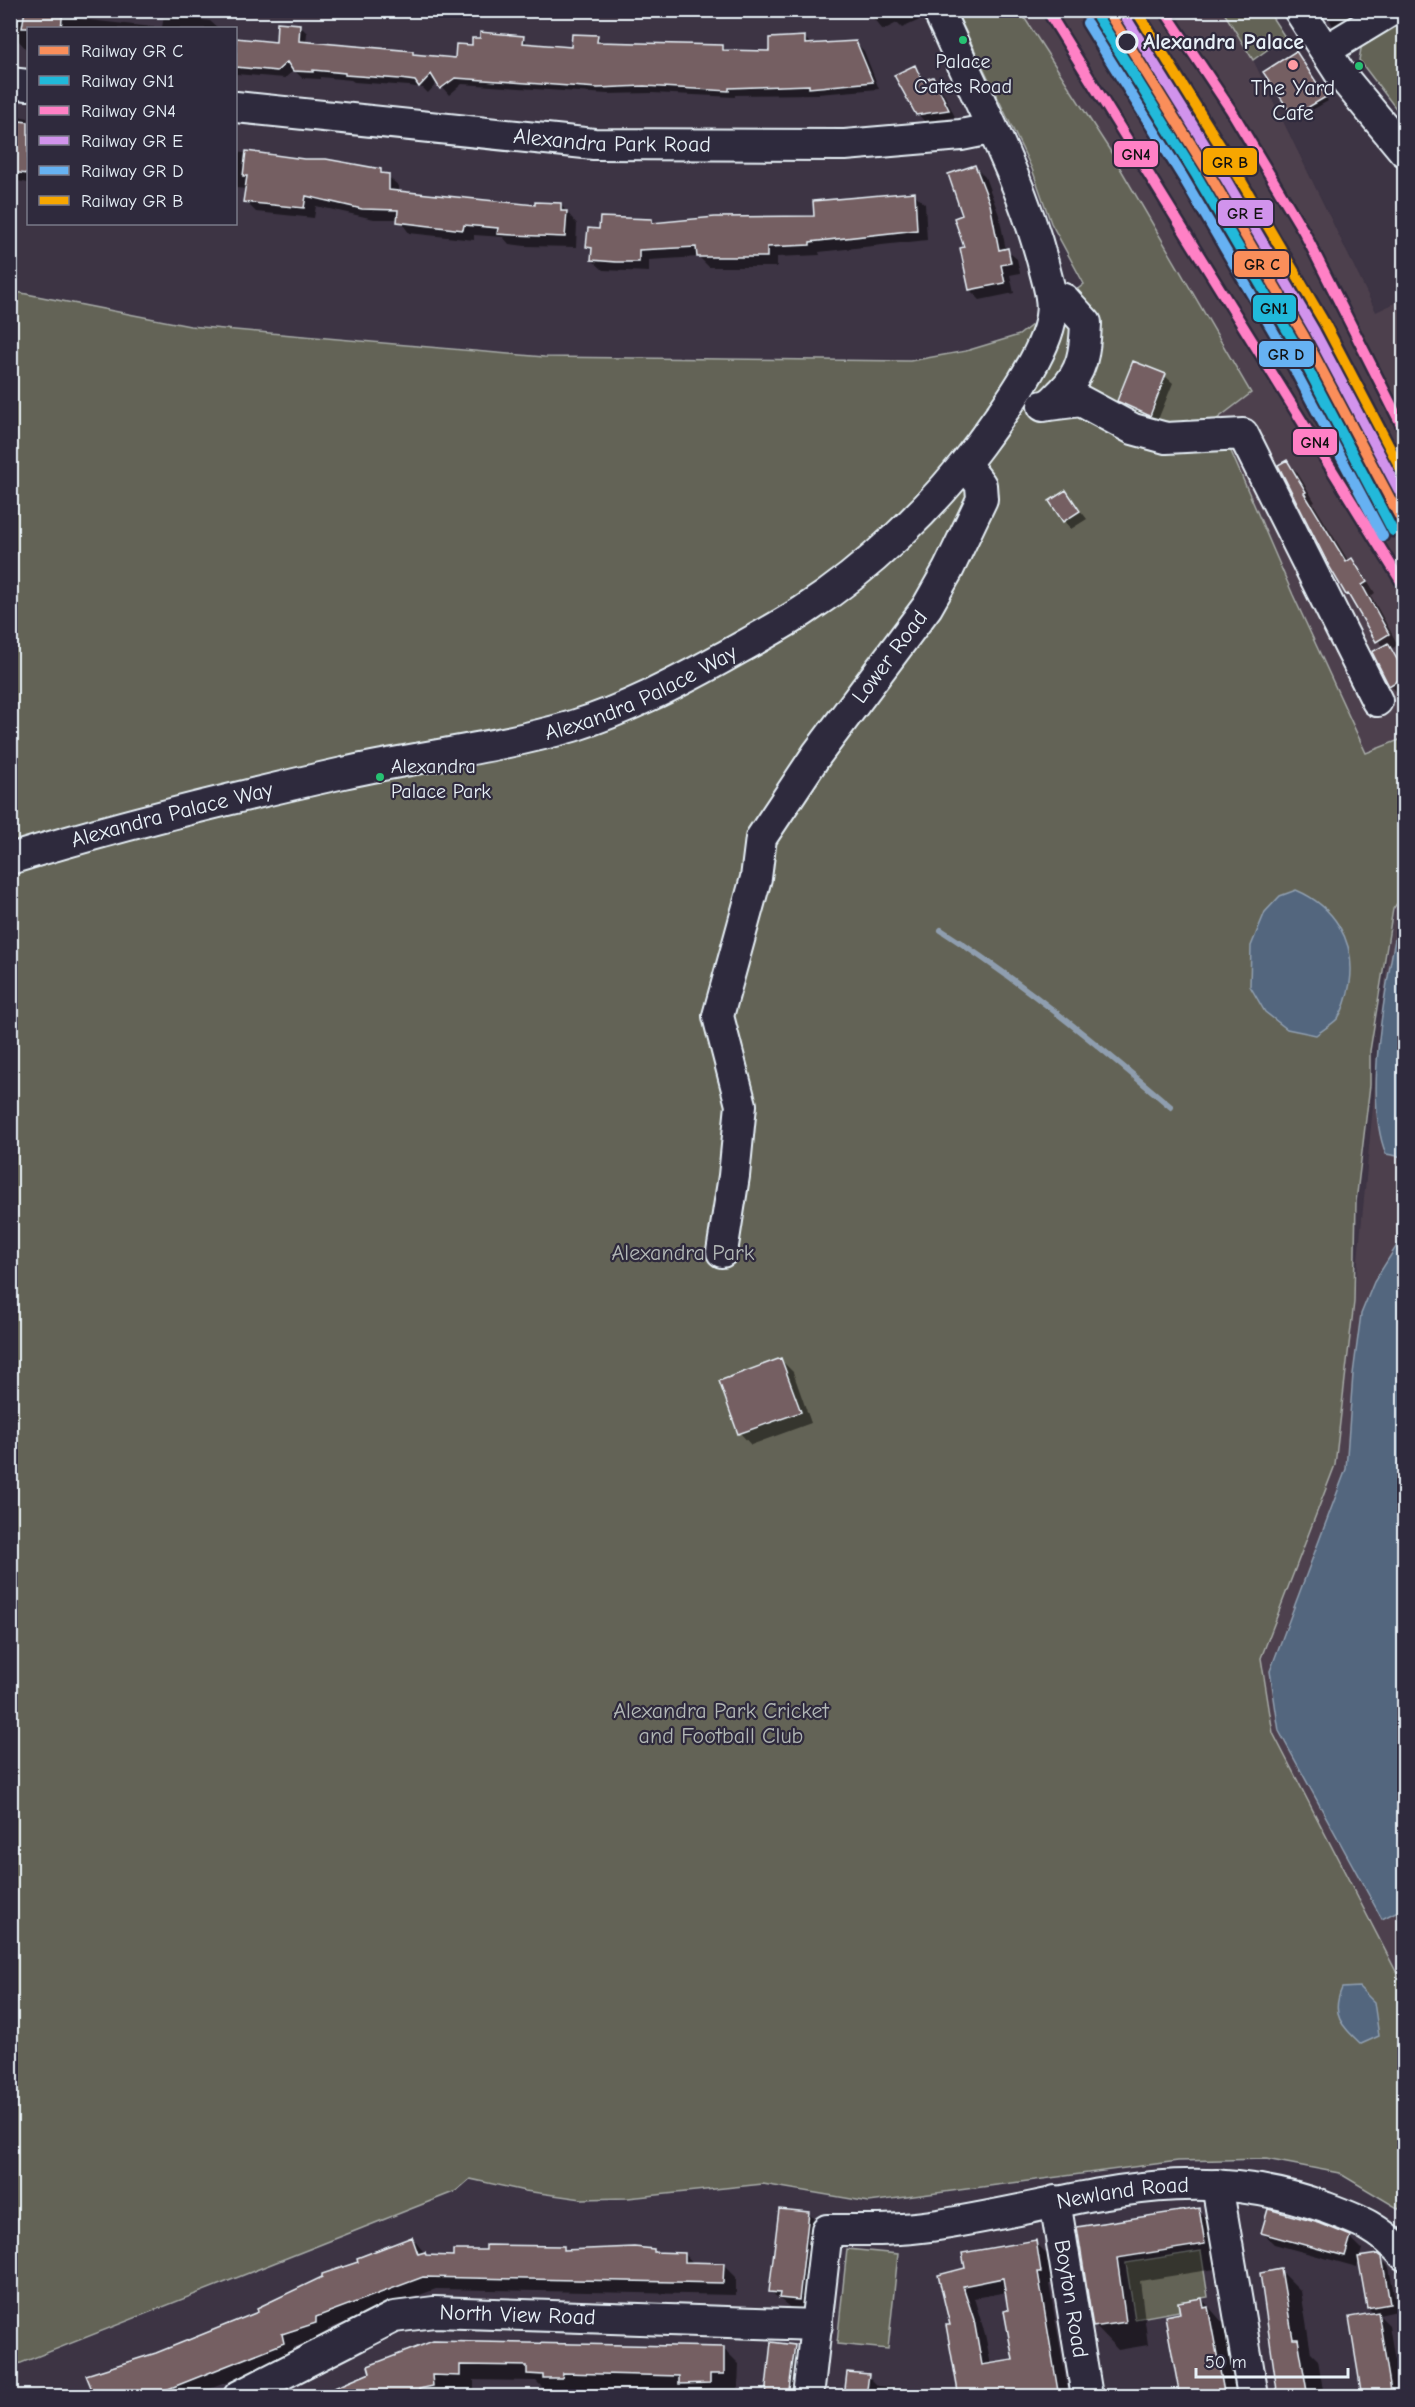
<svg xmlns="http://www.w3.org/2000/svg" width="1415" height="2407" font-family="'Comic Neue',sans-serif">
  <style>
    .built { fill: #4e414d }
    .green { fill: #646456; stroke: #a6aaa7; stroke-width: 1.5 }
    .water { fill: #53667e; stroke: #8f9eaf; stroke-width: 1.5 }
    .shadow { fill: #0007; fill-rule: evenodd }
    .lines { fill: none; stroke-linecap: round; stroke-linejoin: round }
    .stream { stroke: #8f9eaf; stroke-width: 6 }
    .building { fill: #745e62; stroke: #e8f1f8; stroke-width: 1.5; fill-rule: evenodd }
    .minor-casing { stroke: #e8f1f8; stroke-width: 34 }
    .minor { stroke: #2f2a3d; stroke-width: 30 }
    .rail-1-casing { stroke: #2f2a3d; stroke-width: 15 }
    .rail-2-casing { stroke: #2f2a3d; stroke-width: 15 }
    .rail-3-casing { stroke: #2f2a3d; stroke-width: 15 }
    .rail-4-casing { stroke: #2f2a3d; stroke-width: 15 }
    .rail-5-casing { stroke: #2f2a3d; stroke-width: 15 }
    .rail-6-casing { stroke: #2f2a3d; stroke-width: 15 }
    .rail-1 { stroke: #fa8e5a; stroke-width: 10 }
    .rail-2 { stroke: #20b9da; stroke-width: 10 }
    .rail-3 { stroke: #ff80c5; stroke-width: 10 }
    .rail-4 { stroke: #d193ec; stroke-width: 10 }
    .rail-5 { stroke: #66b1f2; stroke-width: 10 }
    .rail-6 { stroke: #f7a600; stroke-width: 10 }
    .bus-dot { fill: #26c172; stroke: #2f2a3d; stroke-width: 2 }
    .stop-dot { fill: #2f2a3d; stroke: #e8f1f8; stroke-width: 3 }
    .poi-dot { fill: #ff9aa2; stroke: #2f2a3d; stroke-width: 2 }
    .labels { text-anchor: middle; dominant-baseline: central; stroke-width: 4.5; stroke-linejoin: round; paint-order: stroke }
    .bus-label { font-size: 20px; fill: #e8f1f8; stroke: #2f2a3d }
    .stop-label { font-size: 22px; font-weight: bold; fill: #e8f1f8; stroke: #2f2a3d; text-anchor: start }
    .poi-label { font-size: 22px; fill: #e8f1f8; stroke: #2f2a3d }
    .street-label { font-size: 22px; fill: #e8f1f8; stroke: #2f2a3d }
    .park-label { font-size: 22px; fill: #b3b9b7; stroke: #2f2a3d }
    .line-badge { stroke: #2f2a3d; stroke-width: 2 }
    .pale-badge-label { font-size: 16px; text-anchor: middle; font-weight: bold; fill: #111 }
  </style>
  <rect width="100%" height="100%" fill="#3d3444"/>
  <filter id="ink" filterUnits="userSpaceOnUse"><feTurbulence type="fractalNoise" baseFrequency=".0167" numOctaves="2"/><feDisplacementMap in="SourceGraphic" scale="12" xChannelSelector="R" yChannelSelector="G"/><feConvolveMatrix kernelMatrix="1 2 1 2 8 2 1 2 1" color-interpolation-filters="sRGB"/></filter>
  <g filter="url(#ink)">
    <path class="built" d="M1020,11H1268L1285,37L1253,60L1376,312L1404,299V738L1366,753L1293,595L1217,419L1250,393L1109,149Z
      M1404,854V1989L1273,1733L1261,1658L1335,1465L1354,1302L1389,942Z"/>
    <path class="green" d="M956,11H1020L1109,149L1251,393L1217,419L1293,595L1366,753L1404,738V894L1393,909L1370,1051V1085L1356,1202L1354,1302L1335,1465L1261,1658L1273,1733L1404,1987V2212L1339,2173L1266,2159L1178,2161L869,2202L763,2184L628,2198L582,2199L525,2191L470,2179L456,2191L11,2367V291L190,326L544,357L910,361L966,351L1019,335L1084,284L1051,223L1032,169Z
      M1223,11H1268L1285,37L1253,60Z
      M1404,18V119L1359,60L1362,43Z
      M847,2249L898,2254L888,2349L837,2344Z
      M1201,2251L1208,2297L1178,2302L1179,2311L1135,2319L1126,2263Z"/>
    <path class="water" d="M1296,890C1334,906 1356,941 1350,983C1348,994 1345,1008 1338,1018C1333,1024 1322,1030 1316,1035L1287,1029L1265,1012L1250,986L1251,946L1265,912L1280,896Z
      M1404,894V1157L1386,1154C1364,1101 1384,996 1395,939C1398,925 1399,907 1404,894Z
      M1404,1234V1908L1382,1919L1279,1731L1270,1671L1346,1469L1353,1374L1361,1314L1374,1282Z
      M1359,1987L1374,2002L1379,2036L1361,2044C1342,2026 1330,2015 1342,1988Z"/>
    <path class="shadow" d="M26,10H70V18L162,28L164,15L210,21L218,28H28V51L16,38L19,17L25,18Z
      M866,10H920L924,18L902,28L897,23L883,30Z
      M1324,10H1390L1344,37L1333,26Z
      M299,25L307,33L306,43L412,52L416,56L456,60L473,47L523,38L531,46L573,49L597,37L604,44L722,46L727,51L771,52L805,38L812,45L856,43L864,51L879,89L818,94L735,95V97L652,93L607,94L462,84L449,95L438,82L428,93L423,88L409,86L354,82L351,80L320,77V79L302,78L294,70L285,78L236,74V39L277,43Z
      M1299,56L1328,101L1298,118L1294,115Z
      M915,67L925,82L933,79L940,86L955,117L925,122L918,114Z
      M18,116L28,118V183L17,181L16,187L10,186V122L18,123Z
      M236,152L380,170L399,186V192L537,206L561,205L577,224L576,247L525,246L509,244L503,237L474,235V240L409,233L399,219H374L316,206L314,218L256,212L245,201L246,189L236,188Z
      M975,167L985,177L999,215L1006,250L1017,259L1020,273L1010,275L1014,293L980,300L970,290L964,216Z
      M914,194L925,204L927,240L819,252L820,255L777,257V267H709L699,257L649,260V272L603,270L592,260L593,252L588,247L600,231L652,221L655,224L816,218Z
      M1165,376L1173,383L1157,422L1126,408L1119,400Z
      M1287,462L1297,472L1315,502L1313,503L1349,562L1352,560L1361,570L1375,593L1371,596L1398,645L1391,649L1404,669V688L1397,692L1390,685L1383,647L1347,594Z
      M1066,492L1087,519L1071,529L1064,521Z
      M781,1360L793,1372L811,1423L751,1445L740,1433Z
      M1198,2210L1221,2233L1227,2267L1140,2281L1148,2345L1118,2350L1095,2326L1078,2228Z
      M809,2214L820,2225L811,2311L792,2309L771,2292Z
      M1263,2233L1350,2237L1362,2249L1357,2267L1274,2244Z
      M412,2238L428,2257H454L563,2248L567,2251H654L657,2254H685L694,2264H723L736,2277V2295L436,2289L328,2329V2335L294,2347L296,2355L192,2396H97L157,2354L260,2313Z
      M1035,2242L1047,2254L1053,2284H1049L1069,2396H845L868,2376L878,2386L960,2394L952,2326L966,2269ZM1007,2292L1015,2361L991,2365L985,2334L974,2298Z
      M1378,2256L1389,2267L1397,2311L1379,2315L1389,2325L1401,2396H1363L1374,2314L1368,2308Z
      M1281,2271L1301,2291L1311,2353L1318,2360L1324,2396H1281Z
      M1202,2299L1231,2332L1243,2396H1182L1181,2314Z
      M794,2346L806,2358L801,2396H766Z
      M724,2349L739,2364L738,2389H725L724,2396H693L687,2390L577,2388V2392H559L557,2389H544L536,2381L474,2380V2390L446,2389L447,2396H314L372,2374L370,2367Z
      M43,2389L50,2396H23Z"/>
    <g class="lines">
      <path class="stream" d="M941,930C1023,983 1097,1044 1171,1107"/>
    </g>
    <path class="building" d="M25,10H63L61,28H22Z
      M277,22L300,24L299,41L413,51V54L455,58L456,44L472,45V38H480V32L524,36L523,43L571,47L572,34L598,35L597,42L723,45V50L769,51V38L805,36V44L856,41L873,82L809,88V85L729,88V91L644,86L598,88L455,78L440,89L431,74L419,87L415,81L400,79L345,75V73L313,70V72L293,71L287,62L277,71L236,67V38L276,42Z
      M1296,51L1326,97L1293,116L1263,72Z
      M915,65L922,81L933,77L949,110L916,115L894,75Z
      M10,120L28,122V174L10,172Z
      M246,151L304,159H326L381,169V173L389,174V190L535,205V202L561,203V211H567L565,237L513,235L497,234L498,228L464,225L463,230L397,222L398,210L362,209L306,196L304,208L243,202L247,176H243Z
      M975,165L990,204L999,250L1008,248L1011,263L1001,265L1005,283L969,290L960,248L964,247L954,218L962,215L948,174Z
      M915,192L917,230L810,242V245L767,247V257H697L696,247L639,250V262H616L591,260L592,248L586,247L588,228L599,229L600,217L652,219V223L715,217L814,216L813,201Z
      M1133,361L1166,374L1150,416L1117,401Z
      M1287,460L1306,492L1304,493L1346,562L1352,558L1367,582L1362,585L1389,634L1376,642L1348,594L1346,595L1329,566L1278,465Z
      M1066,490L1080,511L1063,522L1049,501Z
      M1388,643L1404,672V677L1389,686L1372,652Z
      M781,1358L801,1412L738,1434L719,1381Z
      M1199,2208L1205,2244L1117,2258L1126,2322L1093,2327L1077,2227Z
      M779,2209L809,2212L799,2300L779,2298L780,2293L769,2292Z
      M1268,2209L1319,2223L1351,2236L1345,2256L1261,2233Z
      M412,2237L418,2254L425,2252L426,2255L453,2256V2250H486V2245L564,2246V2250L634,2247L654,2249V2252L685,2253V2262L724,2263L723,2283L423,2277L316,2317V2323L282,2334L284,2343L148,2397H95L86,2375L156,2353L258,2312L257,2308L322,2277V2274L358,2262L357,2258Z
      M1036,2240L1041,2272H1038L1059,2397H1019V2394L959,2397L946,2325H950L938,2275L965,2268L962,2253ZM1003,2278L1008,2310L1004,2311L1013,2360L982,2365L974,2320L963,2286Z
      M1378,2254L1382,2257L1390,2304L1367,2308L1358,2257Z
      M1281,2269L1293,2339H1298L1308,2397H1278L1260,2273Z
      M1202,2298L1204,2308L1208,2307L1225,2397H1180L1165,2316L1180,2313L1178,2302Z
      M1378,2312L1392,2397H1362L1349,2317Z
      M433,2341L724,2347V2374H710V2383L679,2384V2376L563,2373L562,2378H543V2375L527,2374V2366L460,2365V2376L432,2375L433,2386L419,2389L421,2397H313L370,2373L368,2366Z
      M771,2342L795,2345L788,2397H765Z
      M847,2372L869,2374L866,2397H844Z"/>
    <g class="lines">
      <g class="minor-casing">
        <g id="minor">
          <path d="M1299,10L1341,75L1404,151"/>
          <path d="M1326,50L1392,10"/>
          <path d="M10,83L28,85"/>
          <path id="s1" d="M236,107L594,144L845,145L961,135L991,129"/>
          <path d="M1049,405L1081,401L1133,429L1166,438L1243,434L1377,701"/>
          <path d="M1043,406C1051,405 1056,398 1062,392C1083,372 1085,351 1086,323L1064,299L1051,295"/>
          <path id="s2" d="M10,859C120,825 231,798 343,773C420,756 498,748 573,726C625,710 675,684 722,658C750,642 777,628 803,611C867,570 934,506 979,445C1001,415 1047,353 1051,316C1054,299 1047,280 1043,263C1020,175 974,93 938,10"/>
          <path id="s3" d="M722,1252L734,1176L741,1105L718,1016L756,878L761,838L817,754L927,607L948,570L982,499L981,485L965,464"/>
          <path d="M1217,2185L1253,2396"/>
          <path id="s4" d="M1055,2201L1087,2396"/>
          <path id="s5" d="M239,2396L394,2317L434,2312L817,2325"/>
          <path id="s6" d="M808,2396L827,2230C862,2230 896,2231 931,2226C1070,2206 1184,2156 1324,2207C1359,2220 1379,2227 1404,2255"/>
        </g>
      </g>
      <use href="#minor" class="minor"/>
      <g class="rail-1-casing">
        <path id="rail-1" d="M1107,10L1205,167L1304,336L1404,525"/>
      </g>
      <g class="rail-2-casing">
        <path id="rail-2" d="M1097,16L1195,173L1294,342L1393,531"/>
      </g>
      <g class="rail-3-casing">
        <path id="rail-3" d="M1047,10L1404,586
          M1164,10L1231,110L1304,232L1404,430"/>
      </g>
      <g class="rail-4-casing">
        <path id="rail-4" d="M1121,10L1215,161L1314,330L1404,500"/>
      </g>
      <g class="rail-5-casing">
        <path id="rail-5" d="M1087,23L1184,179L1283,348L1383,536"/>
      </g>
      <g class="rail-6-casing">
        <path id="rail-6" d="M1136,10L1226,155L1325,324L1404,475"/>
      </g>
      <use href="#rail-1" class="rail-1"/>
      <use href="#rail-2" class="rail-2"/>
      <use href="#rail-3" class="rail-3"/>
      <use href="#rail-4" class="rail-4"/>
      <use href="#rail-5" class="rail-5"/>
      <use href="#rail-6" class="rail-6"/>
    </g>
  </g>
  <g class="bus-dot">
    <circle cx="963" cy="40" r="5"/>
    <circle cx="1359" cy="66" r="5"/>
    <circle cx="380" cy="777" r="5"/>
  </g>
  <circle class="stop-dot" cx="1127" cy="42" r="10"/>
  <circle class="poi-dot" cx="1293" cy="65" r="6"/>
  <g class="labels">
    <g class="bus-label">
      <text x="963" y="61">Palace<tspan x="963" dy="25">Gates Road</tspan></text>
      <text x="391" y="766" text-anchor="start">Alexandra<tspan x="391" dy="25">Palace Park</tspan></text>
    </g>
    <g class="stop-label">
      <text x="1143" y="42">Alexandra Palace</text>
    </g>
    <g class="poi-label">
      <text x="1293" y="88">The Yard<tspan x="1293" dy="25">Cafe</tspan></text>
    </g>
    <g class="street-label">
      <text stroke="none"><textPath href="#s1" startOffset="378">Alexandra Park Road</textPath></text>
      <text stroke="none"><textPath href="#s3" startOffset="646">Lower Road</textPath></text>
      <text stroke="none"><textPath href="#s2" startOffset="654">Alexandra Palace Way</textPath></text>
      <text stroke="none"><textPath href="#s2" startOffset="168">Alexandra Palace Way</textPath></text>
      <text stroke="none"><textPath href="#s6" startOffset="466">Newland Road</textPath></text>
      <text stroke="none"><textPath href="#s4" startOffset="99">Boyton Road</textPath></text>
      <text stroke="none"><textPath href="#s5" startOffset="298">North View Road</textPath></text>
    </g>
    <g class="park-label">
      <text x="683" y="1253">Alexandra Park</text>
      <text x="721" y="1711">Alexandra Park Cricket<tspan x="721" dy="25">and Football Club</tspan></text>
    </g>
  </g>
  <g class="line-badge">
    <rect x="1113" y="140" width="46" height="28" rx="6" fill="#ff80c5"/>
    <rect x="1202" y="147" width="56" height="29" rx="6" fill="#f7a600"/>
    <rect x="1217" y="199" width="57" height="28" rx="6" fill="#d193ec"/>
    <rect x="1233" y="250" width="57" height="28" rx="6" fill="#fa8e5a"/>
    <rect x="1252" y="294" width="45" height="29" rx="6" fill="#20b9da"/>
    <rect x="1258" y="340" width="57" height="28" rx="6" fill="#66b1f2"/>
    <rect x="1292" y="428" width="46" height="28" rx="6" fill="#ff80c5"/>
  </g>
  <g class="pale-badge-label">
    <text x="1136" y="160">GN4</text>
    <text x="1230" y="168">GR B</text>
    <text x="1245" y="219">GR E</text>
    <text x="1262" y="270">GR C</text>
    <text x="1274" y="314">GN1</text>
    <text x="1286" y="360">GR D</text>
    <text x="1315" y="448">GN4</text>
  </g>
  <rect width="1415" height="2407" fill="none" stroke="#2f2a3d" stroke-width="36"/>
  <rect x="18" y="18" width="1379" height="2371" fill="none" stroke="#e8f1f8" stroke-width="2" filter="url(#ink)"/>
  <rect x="27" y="27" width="210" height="198" fill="#2f2a3d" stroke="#797a88" stroke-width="1.5"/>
  <rect x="39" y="46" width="30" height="9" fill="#fa8e5a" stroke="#797a88" stroke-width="1.5"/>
  <text x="81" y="57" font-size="18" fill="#e8f1f8">Railway GR C</text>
  <rect x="39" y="76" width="30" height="9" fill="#20b9da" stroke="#797a88" stroke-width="1.5"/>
  <text x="81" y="87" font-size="18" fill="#e8f1f8">Railway GN1</text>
  <rect x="39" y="106" width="30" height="9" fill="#ff80c5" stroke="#797a88" stroke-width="1.5"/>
  <text x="81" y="117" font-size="18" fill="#e8f1f8">Railway GN4</text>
  <rect x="39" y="136" width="30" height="9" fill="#d193ec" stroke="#797a88" stroke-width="1.5"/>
  <text x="81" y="147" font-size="18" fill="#e8f1f8">Railway GR E</text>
  <rect x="39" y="166" width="30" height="9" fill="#66b1f2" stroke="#797a88" stroke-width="1.5"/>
  <text x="81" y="177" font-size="18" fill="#e8f1f8">Railway GR D</text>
  <rect x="39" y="196" width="30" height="9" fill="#f7a600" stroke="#797a88" stroke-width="1.5"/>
  <text x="81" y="207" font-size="18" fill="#e8f1f8">Railway GR B</text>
  <path d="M1196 2368v9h152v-9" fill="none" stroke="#e8f1f8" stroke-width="3"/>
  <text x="1205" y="2368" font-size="18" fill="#e8f1f8" stroke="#2f2a3d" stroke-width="4.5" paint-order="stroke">50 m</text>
</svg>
